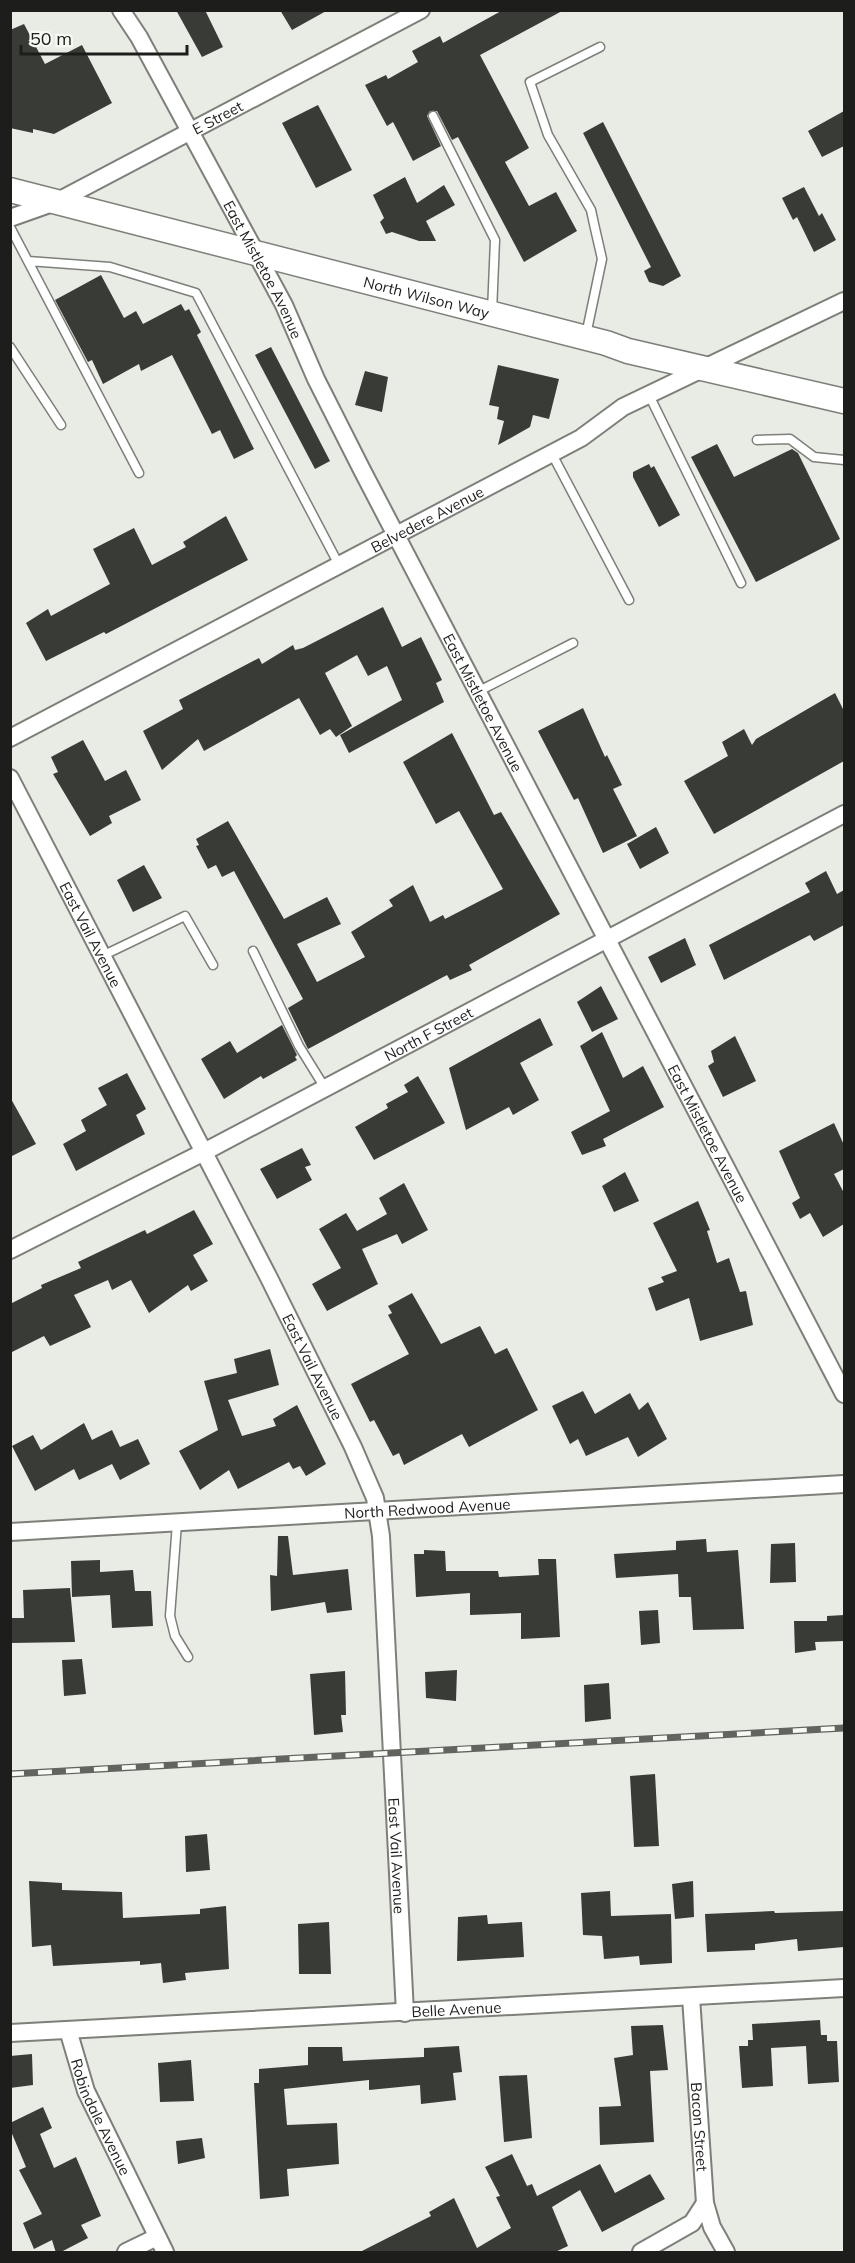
<svg xmlns="http://www.w3.org/2000/svg" width="855" height="2263" font-family="Mulish,sans-serif">
  <style>
    .building { fill: #393c36 }
    .lines { fill: none; stroke-linecap: round; stroke-linejoin: round }
    .service-casing { stroke: #7c8079; stroke-width: 11 }
    .minor-casing { stroke: #7c8079; stroke-width: 20 }
    .secondary-casing { stroke: #7c8079; stroke-width: 27 }
    .service { stroke: #fff; stroke-width: 8 }
    .minor { stroke: #fff; stroke-width: 16 }
    .secondary { stroke: #fff; stroke-width: 24 }
    .rail-casing { stroke: #62645f; stroke-width: 7 }
    .rail { stroke: #f6faf2; stroke-width: 4.5; stroke-dasharray: 14; stroke-linecap: butt }
    .labels { text-anchor: middle; dominant-baseline: central; stroke-width: 6; stroke-linejoin: round; paint-order: stroke }
    .street-label { font-size: 15px; fill: #1d1e1b; stroke: #f6faf2 }
  </style>
  <rect width="100%" height="100%" fill="#e9ece5"/>
  <path class="building" d="M176,10H205L223,47L202,57Z
    M280,10H328L292,30Z
    M503,10H564L480,55L529,148L505,162L529,206L556,192L577,231L524,262L458,137L452,140L437,111H430L427,116L441,146L413,161L393,122L387,126L365,85L386,75L388,79L418,62L412,51L440,36L443,43Z
    M24,24L45,64L82,45L112,103L54,134L33,129V133L10,128V30Z
    M318,105L352,170L316,188L282,123Z
    M844,111V146L822,157L808,131Z
    M603,122L681,276L663,286L649,282L644,271L651,267L583,133Z
    M405,177L417,203L444,185L455,205L426,221L436,241H419L392,232L386,234L380,222L384,218L373,195Z
    M804,187L819,216L822,213L836,240L814,252L797,217L793,220L782,198Z
    M101,275L124,318L136,311L143,324L181,304L185,311L189,309L201,332L197,335L254,449L234,459L220,430L212,434L172,355L141,371L139,364L103,384L92,360L88,362L55,300Z
    M271,347L330,461L315,469L255,355Z
    M498,365L559,379L549,419L533,415L530,427L498,445L504,421L497,419L499,407L489,405Z
    M365,371L388,377L382,412L355,405Z
    M717,444L734,477L792,449L798,453L840,539L756,582L691,457Z
    M649,464L651,468L654,466L680,515L659,527L633,477V472Z
    M226,516L248,560L106,634L104,632L46,661L26,623L48,609L51,616L110,584L93,549L134,528L152,565L186,547L183,542Z
    M383,607L402,647L421,637L442,680L436,683L444,702L349,753L340,735L402,700L387,666L368,676L357,655L325,673L352,726L336,737L330,729L320,735L299,698L204,751L198,739L162,770L143,731L183,709L179,700L259,658L262,664L293,645L295,650L303,648Z
    M835,693L844,711V761L714,834L684,781L728,756L722,742L744,729L752,745L756,739Z
    M583,708L605,757L607,755L622,785L613,789L637,836L603,853L578,798L574,800L538,731Z
    M452,733L494,815L501,812L560,914L469,965L472,970L450,980L447,975L308,1049L288,1008L303,999L234,871L222,877L216,865L208,869L196,846L199,845L196,839L228,821L284,919L327,897L341,924L297,944L317,982L365,957L351,932L393,906L389,900L413,885L430,922L443,915L445,919L503,889L459,811L436,824L403,762Z
    M83,740L105,781L126,770L141,800L109,816L112,823L90,836L53,774L58,772L51,757Z
    M656,827L669,853L640,869L627,844Z
    M144,865L162,898L133,912L117,880Z
    M826,871L837,894L844,890V925L814,941L810,935L724,980L709,945L810,892L805,883Z
    M685,938L696,965L661,983L648,957Z
    M601,986L618,1019L592,1032L577,1002Z
    M540,1018L553,1045L520,1063L539,1100L513,1115L509,1107L466,1130L449,1068Z
    M282,1025L297,1055L295,1057L297,1060L263,1079L261,1076L224,1099L201,1059L230,1041L237,1053Z
    M602,1032L623,1078L643,1066L664,1107L603,1139L606,1146L582,1155L571,1132L610,1111L580,1046Z
    M735,1036L756,1081L723,1097L708,1066L714,1062L711,1051Z
    M127,1073L146,1109L136,1115L145,1134L76,1171L63,1144L86,1131L81,1120L107,1105L98,1088Z
    M418,1076L445,1123L374,1160L355,1127L388,1108L386,1104L408,1092L404,1085Z
    M10,1097L36,1144L10,1157Z
    M834,1123L844,1145V1169L834,1174L844,1193V1224L823,1237L810,1213L800,1219L792,1203L800,1198L779,1151Z
    M302,1148L311,1165L305,1167L312,1180L277,1199L260,1169Z
    M625,1172L639,1201L614,1212L602,1186Z
    M404,1183L428,1230L402,1244L397,1234L362,1249L378,1284L327,1311L312,1284L341,1268L319,1229L346,1213L357,1231L387,1214L379,1198Z
    M698,1201L710,1230L707,1231L717,1263L729,1258L740,1292L746,1291L753,1325L700,1341L689,1298L656,1311L648,1288L664,1282L661,1277L677,1271L653,1223Z
    M194,1210L213,1244L193,1255L208,1281L191,1291L188,1285L149,1313L131,1280L112,1290L108,1280L74,1295L91,1327L50,1346L44,1336L10,1353V1304L42,1288L41,1285L81,1268L78,1262L145,1230L147,1234Z
    M412,1293L441,1344L480,1326L495,1354L507,1348L538,1410L469,1447L462,1434L404,1465L399,1453L393,1456L374,1420L370,1422L351,1384L409,1354L388,1315L392,1313L388,1306Z
    M270,1349L279,1385L228,1400L242,1436L276,1426L273,1419L297,1405L326,1464L306,1476L300,1466L293,1469L289,1462L238,1489L229,1470L200,1490L179,1451L218,1430L204,1381L237,1373L234,1359Z
    M583,1391L595,1414L630,1393L639,1410L648,1402L667,1439L638,1457L628,1437L586,1456L578,1439L570,1444L552,1406Z
    M84,1423L92,1440L112,1430L120,1447L138,1439L150,1464L120,1480L112,1464L79,1480L74,1469L35,1491L12,1446L33,1435L41,1450Z
    M278,1536H288L293,1575L348,1569L352,1610L327,1613L325,1602L271,1611L270,1575L277,1576Z
    M706,1539L707,1552L738,1550L744,1629L693,1630L691,1597H679L678,1574L616,1578L614,1554L676,1550V1541Z
    M795,1543L796,1582L770,1583L771,1544Z
    M424,1550L445,1551L446,1571H498L499,1577L539,1575L538,1559H556L560,1637L521,1639V1613L470,1615V1593L416,1597L414,1554H424Z
    M100,1560V1572L133,1570L135,1591H151L153,1626L112,1628L110,1595L72,1597L71,1561Z
    M70,1588L75,1642L10,1643V1618H24L23,1590Z
    M658,1610L660,1643L641,1645L639,1611Z
    M844,1615V1641L815,1642L816,1650L795,1653L794,1621H827V1616Z
    M82,1659L86,1694L64,1696L62,1660Z
    M457,1670L456,1701L426,1698L425,1672Z
    M345,1671L346,1715H341L343,1732L314,1735L310,1674Z
    M609,1683L611,1719L585,1722L584,1685Z
    M655,1774L659,1846L634,1847L630,1776Z
    M207,1834L210,1870L186,1872L185,1836Z
    M29,1881L62,1883V1890L122,1892L123,1918L200,1914V1909L226,1906L229,1969L185,1973L186,1980L163,1983L161,1963L140,1965V1961L53,1966L51,1945L32,1947Z
    M693,1881L694,1917L675,1919L672,1884Z
    M610,1891L611,1916L671,1914L672,1963L640,1965L639,1956L604,1959L602,1936L583,1935L581,1893Z
    M774,1911L775,1913L844,1911V1947L798,1951L797,1939L755,1944V1950L707,1952L705,1914Z
    M487,1915L488,1924L522,1922L524,1957L457,1961L458,1917Z
    M329,1922L331,1974H299L298,1924Z
    M820,2020L821,2035H827V2041H837L839,2082L808,2084L806,2046L771,2048L773,2086L742,2088L739,2046H748V2040H753L752,2024Z
    M663,2025L668,2070L650,2071L654,2142L600,2145L599,2107L621,2106L614,2058L633,2055L631,2026Z
    M459,2046L462,2072L453,2073L456,2100L421,2104L420,2085L369,2090V2080L284,2089L287,2125L337,2123L339,2164L287,2169L289,2196L260,2199L254,2083H259V2069L308,2065V2047H342L343,2061L424,2057V2048Z
    M32,2054L33,2085L10,2088V2056Z
    M191,2060L194,2101L160,2102L158,2063Z
    M527,2075L532,2138L504,2142L499,2076Z
    M43,2107L52,2128L40,2134L54,2168L76,2157L101,2216L81,2225L88,2238L59,2253H56L52,2240L34,2249L23,2223L42,2214L19,2170L26,2167L10,2129V2123Z
    M202,2138L205,2158L178,2164L176,2141Z
    M512,2154L527,2186L532,2184L537,2196L600,2164L615,2193L650,2174L665,2199L602,2232L580,2190L552,2207L568,2246L553,2253H358L431,2216L429,2212L454,2198L477,2248L511,2228L496,2197L500,2196L485,2167Z"/>
  <g class="lines">
    <g class="service-casing">
      <path id="service" d="M433,116L495,240L492,312
        M10,227L139,473
        M28,261L110,267L196,293L339,565
        M586,335L602,259L594,224L591,210L548,135L530,82L600,47
        M10,347L61,425
        M649,395L741,583
        M757,440L790,439L814,457L844,460
        M552,454L629,600
        M479,691L573,643
        M253,951L299,1046L325,1088
        M102,956L185,916L213,965
        M177,1523L170,1616L175,1636L188,1657"/>
    </g>
    <g class="minor-casing">
      <g id="minor">
        <path id="s1" d="M121,10L139,37L284,305L316,379L362,470L844,1394"/>
        <path id="s2" d="M10,218L58,201L421,10"/>
        <path id="s3" d="M10,738L581,438L623,407L844,301"/>
        <path id="s4" d="M10,778L269,1278L353,1447L375,1498L381,1536L405,2013"/>
        <path id="s5" d="M10,1250L204,1152L844,814"/>
        <path id="s6" d="M10,1532L844,1484"/>
        <path id="s7" d="M691,1997L705,2203L712,2227L726,2252"/>
        <path id="s8" d="M68,2030L86,2091L165,2252"/>
        <path id="s9" d="M10,2033L844,1988"/>
        <path d="M126,2252L157,2237"/>
        <path d="M641,2252L692,2223L705,2203"/>
      </g>
    </g>
    <g class="secondary-casing">
      <g id="secondary">
        <path id="s10" d="M10,190L606,343L628,351L844,401"/>
      </g>
    </g>
    <use href="#service" class="service"/>
    <use href="#minor" class="minor"/>
    <use href="#secondary" class="secondary"/>
    <g class="rail-casing">
      <path id="rail" d="M10,1774L844,1728"/>
    </g>
    <use href="#rail" class="rail"/>
  </g>
  <g class="labels">
    <g class="street-label">
      <text stroke="none"><textPath href="#s2" startOffset="231">E Street</textPath></text>
      <text stroke="none"><textPath href="#s1" startOffset="296">East Mistletoe Avenue</textPath></text>
      <text stroke="none"><textPath href="#s10" startOffset="430">North Wilson Way</textPath></text>
      <text stroke="none"><textPath href="#s3" startOffset="471">Belvedere Avenue</textPath></text>
      <text stroke="none"><textPath href="#s1" startOffset="782">East Mistletoe Avenue</textPath></text>
      <text stroke="none"><textPath href="#s4" startOffset="176">East Vail Avenue</textPath></text>
      <text stroke="none"><textPath href="#s5" startOffset="471">North F Street</textPath></text>
      <text stroke="none"><textPath href="#s1" startOffset="1268">East Mistletoe Avenue</textPath></text>
      <text stroke="none"><textPath href="#s4" startOffset="662">East Vail Avenue</textPath></text>
      <text stroke="none"><textPath href="#s6" startOffset="418">North Redwood Avenue</textPath></text>
      <text stroke="none"><textPath href="#s4" startOffset="1166">East Vail Avenue</textPath></text>
      <text stroke="none"><textPath href="#s9" startOffset="447">Belle Avenue</textPath></text>
      <text stroke="none"><textPath href="#s8" startOffset="93">Robindale Avenue</textPath></text>
      <text stroke="none"><textPath href="#s7" startOffset="130">Bacon Street</textPath></text>
    </g>
  </g>
  <rect width="855" height="2263" fill="none" stroke="#1d1e1b" stroke-width="24"/>
  <path d="M21 45v9h166v-9" fill="none" stroke="#1d1e1b" stroke-width="3"/>
  <text x="30" y="45" font-size="18" fill="#1d1e1b" stroke="#f6faf2" stroke-width="4.5" paint-order="stroke">50 m</text>
</svg>
